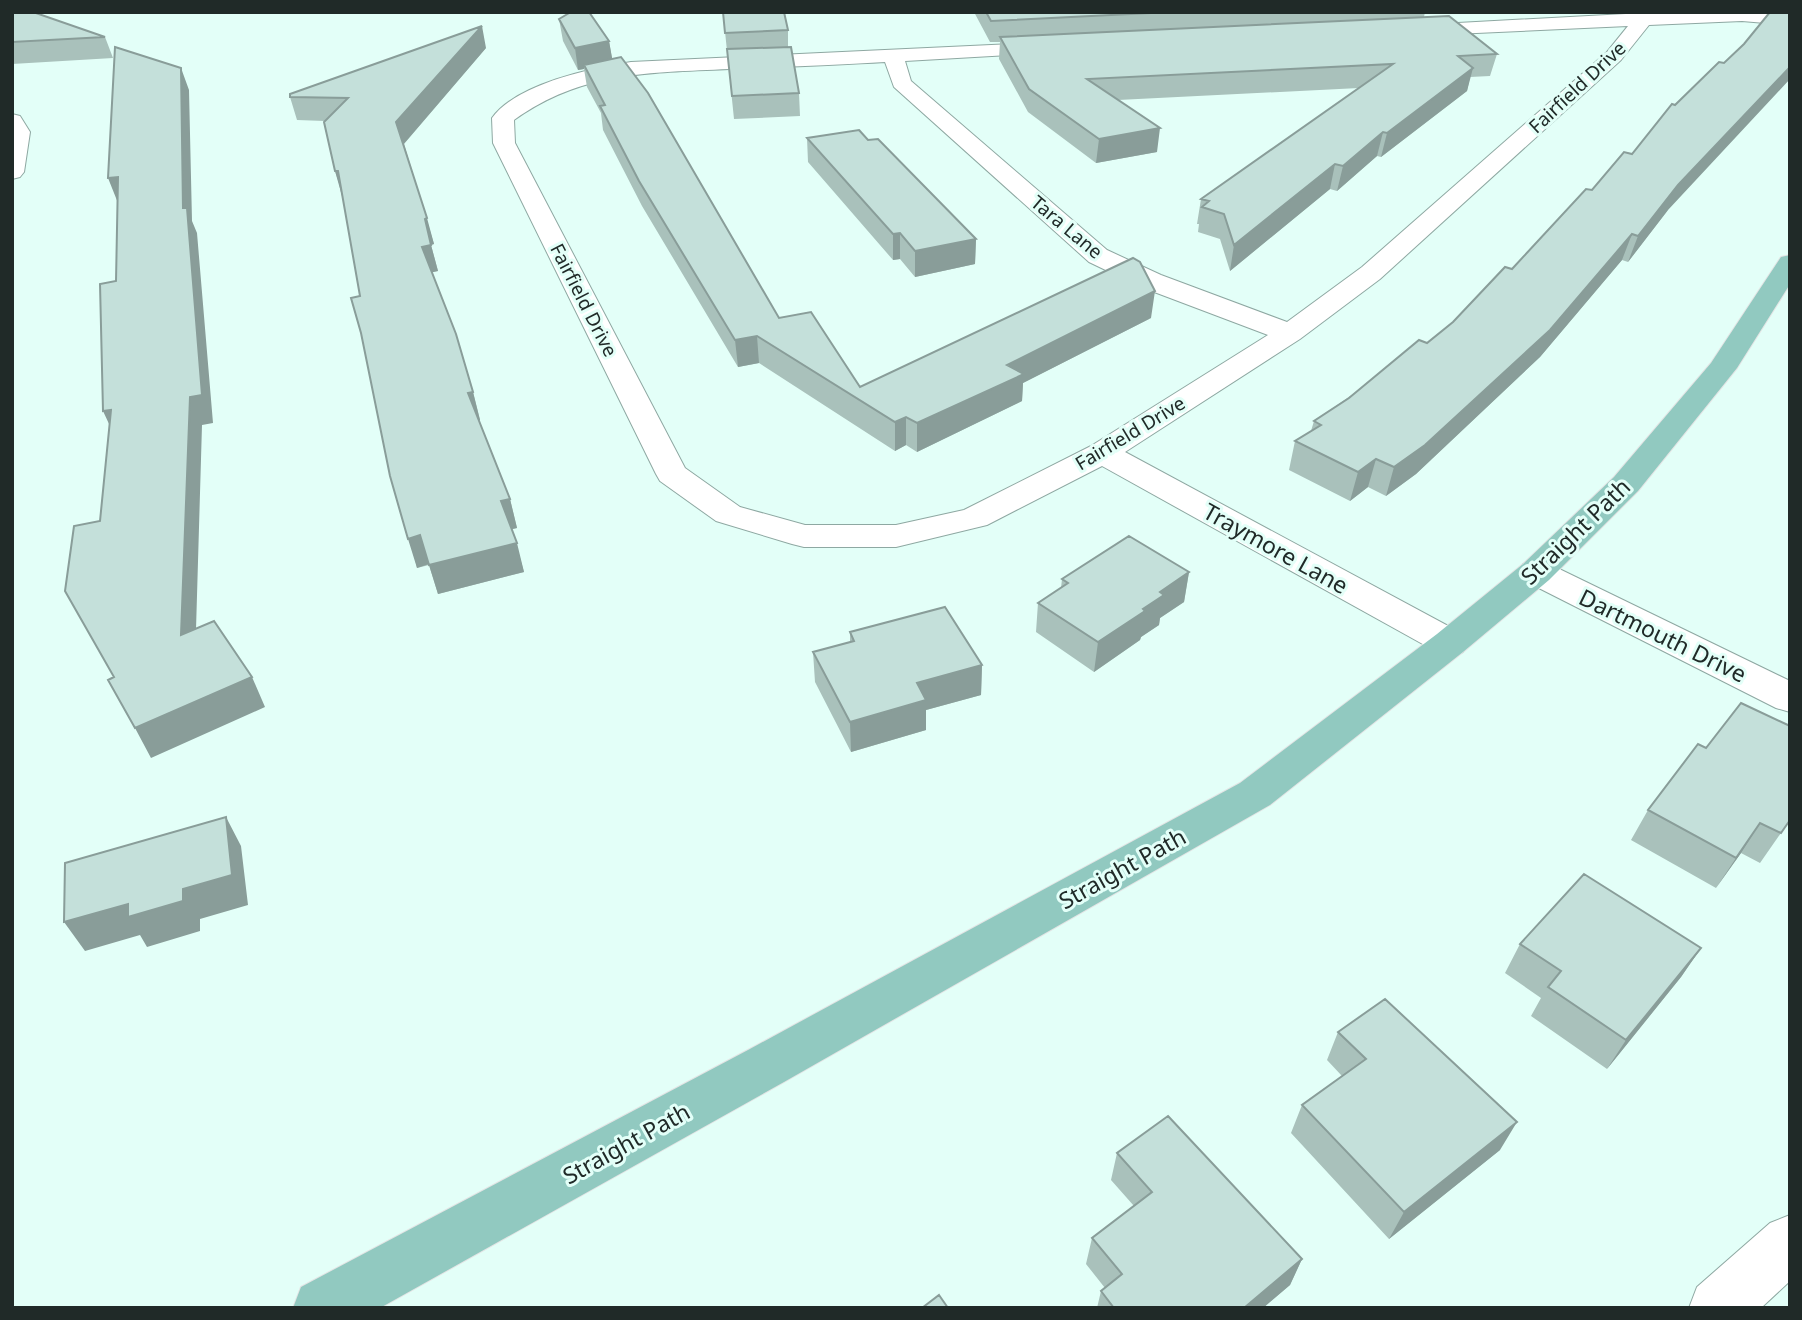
<svg xmlns="http://www.w3.org/2000/svg" width="1802" height="1320" font-family="'Noto Sans',sans-serif">
  <style>
    .lines { fill: none; stroke-linecap: round; stroke-linejoin: round }
    .minor-casing { stroke: #8ea8a2; stroke-width: 2 }
    .major-casing { stroke: #e4e5e5; stroke-width: 2 }
    .minor { fill: #fff; fill-rule: evenodd }
    .major { fill: #91c9c0; fill-rule: evenodd }
    .wall { fill: #a9c1bb }
    .shaded-wall { fill: #899d99 }
    .building { fill: #c4e0da; stroke: #899d99; stroke-width: 2 }
    .labels { text-anchor: middle; dominant-baseline: central; stroke-width: 6; stroke-linejoin: round; paint-order: stroke }
    .far-street-label { font-size: 19px; fill: #202a28; stroke: #e3fff8 }
    .street-label { font-size: 23px; fill: #202a28; stroke: #e3fff8 }
  </style>
  <rect width="100%" height="100%" fill="#e3fff8"/>
  <g class="lines">
    <g class="minor-casing">
      <path id="minor" d="M1644,13L1778,12L1790,13V25L1742,21L1649,25L1621,60L1380,279L1300,339L1125,452L1463,634L1469,643L1463,652L1450,656L1437,652L1102,466L987,525L896,547H804L792,544L716,521L660,481L656,474L493,143L492,118C516,84 592,68 631,62L1053,42L1060,44L1063,48L1060,52L905,61L911,81L1107,250L1161,275L1287,322L1362,267L1607,52L1628,26L1410,36L1403,34L1400,30L1403,26ZM885,62L894,87L1089,262L1141,287L1268,335L1091,446L964,510L896,525H805L740,507L685,468L515,143L514,120C582,71 649,73 729,69C781,67 833,65 885,62Z
        M12,114L20,116L30,132L24,172L20,177L12,179Z
        M1536,561L1549,564L1790,681V712L1776,708L1523,580L1518,572L1523,564Z
        M1790,1215V1281L1761,1308H1689L1697,1287L1770,1223Z"/>
    </g>
    <g class="major-casing">
      <path id="major" d="M1790,255V284L1737,368L1638,491L1549,580L1463,652L1270,805L784,1082L380,1308H293L301,1287L748,1050L1240,783L1437,634L1523,564L1614,477L1711,363L1781,257Z"/>
    </g>
    <use href="#minor" class="minor"/>
    <use href="#major" class="major"/>
  </g>
  <path class="wall" d="M12,12L105,37L113,58L12,64Z
    M723,12L788,30V47L799,93L800,116L734,119Z
    M974,12H1425L1424,17L1497,54L1490,76L1470,77L1467,91L1381,157L1377,156L1337,191L1330,189L1230,271L1220,239L1198,232L1199,224H1197L1201,199L1359,88L1118,100L1157,152L1096,163L1028,112L999,59L1000,42H990Z
    M559,19L609,41L612,59L779,318L860,387L1151,318L1023,383L1022,401L917,452L906,445L895,451L759,363L738,367L642,206L603,130L601,113L587,87L584,69L578,70L563,41Z
    M486,48L404,144L434,244L431,245L438,271L432,272L473,392L480,420H479L510,499L517,528L512,529L524,572L438,594L429,565L417,568L360,296L343,196L335,171L325,121L297,120L290,97Z
    M807,138L868,140L976,239L975,264L915,277L900,259L893,260L808,162Z
    M1668,210L1628,262L1622,260L1540,357L1416,474L1386,496L1368,487L1350,501L1289,470L1295,441L1311,431L1314,421L1427,343L1453,322L1512,269Z
    M1189,572L1184,602L1160,618L1159,625L1141,637L1140,640L1094,672L1036,632L1038,603L1061,588L1062,579Z
    M850,632L982,665L981,695L926,710V730L851,752L815,682L813,652L850,643Z
    M1648,810L1790,820L1760,863L1741,853L1716,888L1631,840Z
    M1520,944L1701,948L1681,977L1607,1069L1531,1016L1541,998L1505,973Z
    M1338,1032L1500,1150L1389,1239L1291,1133L1302,1105L1342,1076L1327,1060Z
    M1117,1153L1302,1259L1290,1285L1263,1308H1097L1101,1291L1105,1288L1086,1264L1092,1238L1134,1206L1111,1180Z"/>
  <path class="shaded-wall" d="M482,26L486,48L402,146L396,122Z
    M609,41L613,63L584,65V69L578,70L575,48Z
    M1790,67V79L1668,210L1628,262L1638,236L1678,185Z
    M181,68L189,90L192,221L197,233L213,423L202,425L195,664L181,635L183,208Z
    M1473,68L1467,91L1381,157L1387,133Z
    M1160,128L1157,152L1096,163L1099,139Z
    M1383,132L1377,156L1337,191L1343,166Z
    M1335,164L1330,189L1230,271L1234,245Z
    M335,171H338L345,195L342,196Z
    M118,177V203L108,178Z
    M427,218L434,244L431,245L425,219Z
    M900,233V259L893,260V234Z
    M1632,234L1622,260L1540,357L1416,474L1386,496L1394,467Z
    M976,239L975,264L915,277V251Z
    M431,245L438,271L429,273L422,247Z
    M1155,291L1151,318L1023,383L1022,401L917,452V423L1007,365Z
    M757,336L759,363L738,367L735,340Z
    M473,392L480,420L475,421L468,393Z
    M111,410L116,439L103,411Z
    M906,417V445L895,451V422Z
    M1376,459L1368,487L1350,501L1358,472Z
    M510,499L517,528L508,530L501,501Z
    M420,535L429,564L417,568L408,539Z
    M517,543L524,572L438,594L429,565Z
    M1189,572L1184,602L1160,618L1159,625L1141,637L1140,640L1094,672L1098,642L1143,609L1160,592Z
    M982,665L981,695L926,710V730L851,752L850,722L917,683Z
    M252,677L265,707L151,758L135,728Z
    M226,817L241,846L248,905L200,919V931L147,947L140,935L85,951L64,922L183,889Z
    M1760,823L1741,853L1716,888L1736,858Z
    M1701,948L1681,977L1607,1069L1626,1040Z
    M1517,1122L1500,1150L1389,1239L1404,1212Z
    M1302,1259L1290,1285L1263,1308H1244Z"/>
  <path class="building" d="M12,12H33L105,37L12,42Z
    M571,12H589L609,41L575,48L559,19Z
    M723,12H784L788,30L725,33Z
    M986,12H1171L991,21Z
    M1770,12H1790V67L1678,185L1638,236L1632,234L1550,330L1425,445L1394,467L1376,459L1358,472L1295,441L1321,425L1314,421L1349,398L1419,340L1427,343L1453,322L1505,267L1512,269L1586,189L1592,190L1624,152L1632,154L1672,104L1675,105L1719,62L1724,63L1744,44Z
    M1449,16L1497,54L1458,56L1473,68L1387,133L1383,132L1343,166L1335,164L1234,245L1224,214L1202,207L1209,201L1201,199L1393,64L1087,79L1160,128L1099,139L1029,89L1000,37Z
    M482,26L396,122L427,218L425,219L431,245L422,247L456,334L473,392L468,393L510,499L501,501L517,543L429,565L420,535L408,539L390,476L361,333L351,298L360,296L338,171H335L324,122L348,98L290,97V94Z
    M115,47L181,68L183,208H187L202,395L190,397L181,635L214,621L252,677L135,728L108,680L114,677L65,591L74,526L100,521L111,410L103,411L100,284L116,281L118,177L108,178Z
    M791,47L799,93L732,96L727,49Z
    M621,57L648,93L779,318L811,312L860,387L1133,258L1140,262L1155,291L1007,365L1024,374L917,423L906,417L895,422L757,336L735,340L639,181L600,106L605,105L584,65Z
    M859,130L868,140L878,139L976,239L915,251L900,233L893,234L807,138Z
    M1129,536L1189,572L1160,592L1164,595L1143,609L1145,611L1098,642L1038,603L1068,583L1062,579Z
    M945,607L982,665L917,683L926,700L850,722L813,652L854,641L850,632Z
    M1741,703L1790,726V820L1781,833L1760,823L1736,858L1648,810L1698,744L1706,748Z
    M226,817L232,875L183,889V901L128,917V904L64,922L65,863Z
    M1584,874L1701,948L1626,1040L1548,987L1561,971L1520,944Z
    M1385,999L1517,1122L1404,1212L1302,1105L1366,1059L1338,1032Z
    M1168,1116L1302,1259L1244,1308H1114L1101,1291L1122,1274L1092,1238L1152,1192L1117,1153Z
    M939,1295L948,1308H922Z"/>
  <g class="labels">
    <g class="far-street-label">
      <text transform="translate(1577 87) rotate(-43)">Fairfield Drive</text>
      <text transform="translate(1067 227) rotate(40)">Tara Lane</text>
      <text transform="translate(584 300) rotate(63)">Fairfield Drive</text>
      <text transform="translate(1130 433) rotate(-31)">Fairfield Drive</text>
    </g>
    <g class="street-label">
      <text transform="translate(1575 531) rotate(-44)">Straight Path</text>
      <text transform="translate(1276 548) rotate(29)">Traymore Lane</text>
      <text transform="translate(1663 635) rotate(26)">Dartmouth Drive</text>
      <text transform="translate(1122 868) rotate(-29)">Straight Path</text>
      <text transform="translate(626 1143) rotate(-29)">Straight Path</text>
    </g>
  </g>
  <rect width="1802" height="1320" fill="none" stroke="#202a28" stroke-width="28"/>
</svg>
